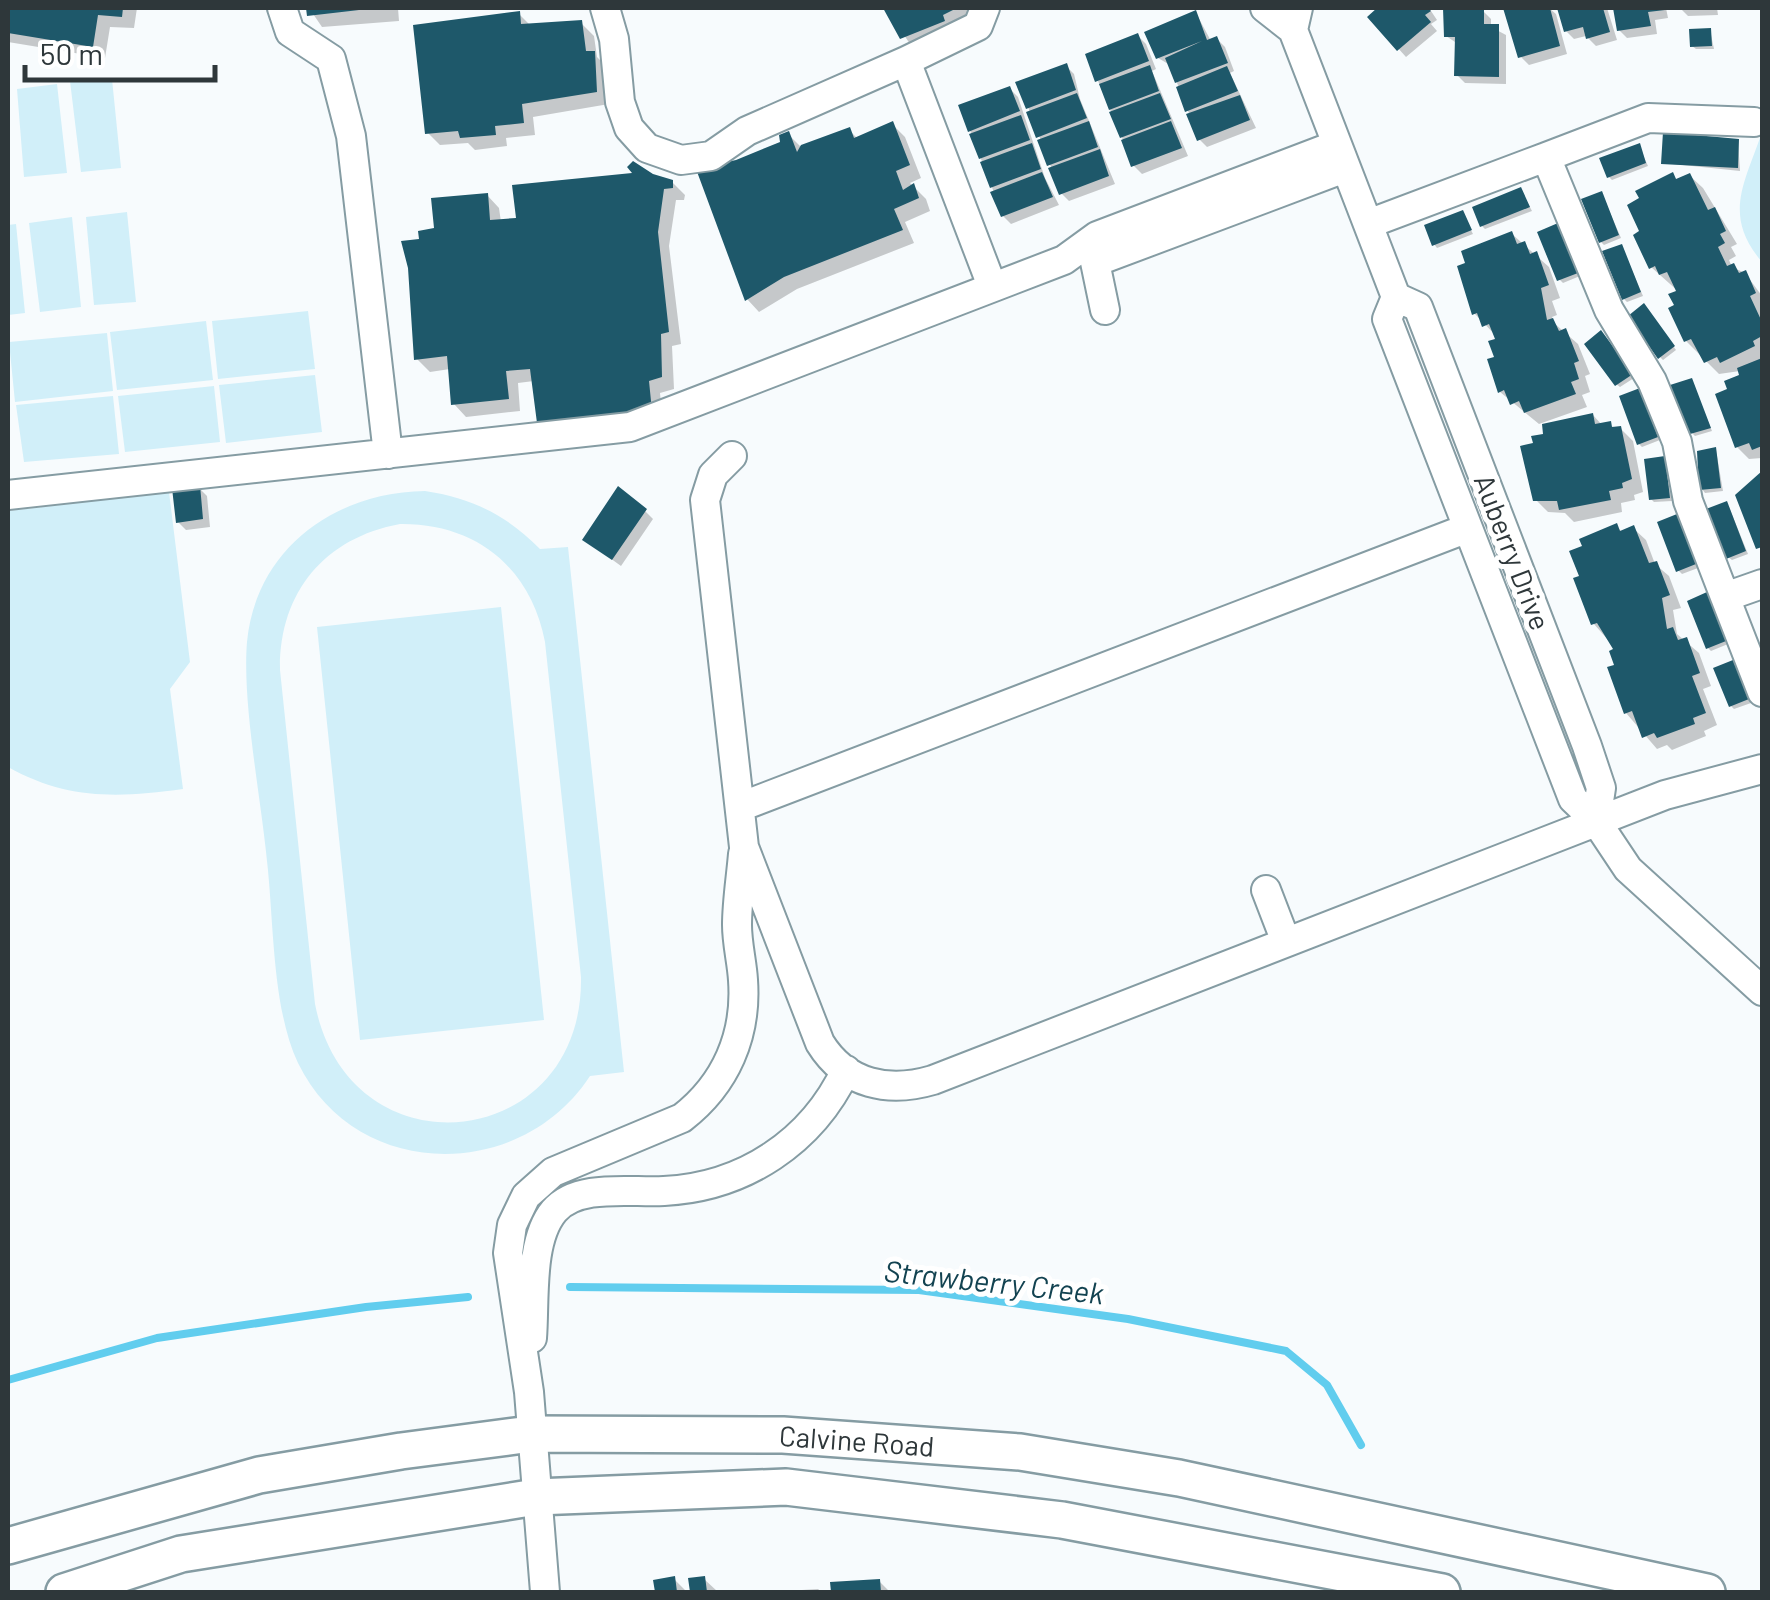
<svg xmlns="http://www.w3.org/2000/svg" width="1770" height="1600" font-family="Barlow,sans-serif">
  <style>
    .green { fill: #d1eff9; fill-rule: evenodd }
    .shadow { fill: #0003 }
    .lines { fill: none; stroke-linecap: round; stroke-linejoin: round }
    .stream { stroke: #61cdee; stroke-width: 8 }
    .building { fill: #1e586a }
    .minor-casing { stroke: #859ca3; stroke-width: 32 }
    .major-casing { stroke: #859ca3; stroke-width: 40 }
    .minor { stroke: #fff; stroke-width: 28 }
    .major { stroke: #fff; stroke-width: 35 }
    .labels { text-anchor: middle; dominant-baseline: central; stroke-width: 10; stroke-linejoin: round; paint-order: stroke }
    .street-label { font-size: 28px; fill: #2e373a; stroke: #fff }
    .water-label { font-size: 30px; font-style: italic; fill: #134351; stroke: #fff }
  </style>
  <rect width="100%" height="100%" fill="#f7fbfd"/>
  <path class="green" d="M112,79L121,168L81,172L70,81Z
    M57,84L67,173L24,177L17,89Z
    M1762,132V262C1722,215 1745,183 1762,132Z
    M127,212L136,302L94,305L86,217Z
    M72,217L81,307L40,312L29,223Z
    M16,224L25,313L8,315V225Z
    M308,311L315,369L218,379L212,321Z
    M206,321L213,380L117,390L110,332Z
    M107,333L113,391L15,402L9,342Z
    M315,375L322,432L226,443L219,385Z
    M214,386L220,442L125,452L118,396Z
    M113,396L119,454L24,462L16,405Z
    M425,491C471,498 507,515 540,549L568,547L624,1072L590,1076C521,1182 356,1182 298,1063C272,1008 274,922 267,861C261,798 242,703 247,642C256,548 336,492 425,491ZM400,524C476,523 531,568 545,642L581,977C584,1153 349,1178 315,1004L280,670C279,593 324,538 400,524Z
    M169,492L190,662L170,689L183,789C118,798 67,800 8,767V511Z
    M501,607L544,1020L360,1040L317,627Z"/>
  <path class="shadow" d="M8,8H137L134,28L110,27L105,58L8,42Z
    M309,8H398L399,21L322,27Z
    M886,8H984L914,50Z
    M1381,8H1429L1437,20L1431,24L1437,31L1406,57L1370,17Z
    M1505,8H1549L1556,14L1567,54L1529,65L1521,57Z
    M1560,8H1607L1617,40L1596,46L1586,36L1574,39L1566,31Z
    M1616,8H1666L1668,18L1655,20L1657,34L1627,38L1619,30Z
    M1680,8H1717L1718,15L1688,16Z
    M1483,11L1491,19V27L1506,35V84L1465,83L1457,75L1458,44L1446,36Z
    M1196,13L1211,41L1217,39L1225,47L1234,71L1230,73L1256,128L1207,147L1199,139L1170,65L1158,58Z
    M519,14L531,26L581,23L594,36L597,57L607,67L609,104L533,117L535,135L506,138L507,146L475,150L468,143L440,145L428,133Z
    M1710,30L1714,49H1696L1692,46Z
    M1138,36L1146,44L1156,69L1152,71L1188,156L1142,174L1134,166L1098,81Z
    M1066,66L1074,74L1080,99L1115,184L1069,201L1061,193L1028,107Z
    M1010,89L1018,97L1045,178L1059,205L1011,224L1003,216L961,107Z
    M892,124L905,137L921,178L910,183L926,199L930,211L905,222L914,243L797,289L759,312L747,299L737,162L783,143L788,134L802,148L849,130L858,139Z
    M1738,141L1740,171L1663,163Z
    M1639,146L1648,166L1612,180L1609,177Z
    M1672,175L1678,181L1690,176L1703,188L1737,244L1731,247L1736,256L1729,260L1732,267L1745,273L1762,296V458L1749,459L1737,447L1731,390L1742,377L1740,371L1719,374L1686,341L1679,292L1651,267Z
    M652,177L672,182L685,195L684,200H676L669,246L681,344L672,346L674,389L660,393L663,423L552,434L539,421L534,381L518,383L520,411L466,417L454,404L450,369L430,372L417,359L421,241L487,195L499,208L501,222L518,220Z
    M1521,190L1532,211L1485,229L1482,226Z
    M1602,194L1621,238L1604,245L1601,242Z
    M1462,213L1473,234L1437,248L1434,244Z
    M1558,226L1580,276L1563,283L1559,279Z
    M1512,234L1549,267L1560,298L1552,301L1557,315L1552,317L1554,323L1578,344L1590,374L1585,376L1590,392L1582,395L1587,407L1539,424L1500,392V340L1474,313Z
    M1622,247L1643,296L1627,302L1624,299Z
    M1647,309L1676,350L1663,360L1660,357Z
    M1604,337L1634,378L1620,387L1616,384Z
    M1691,380L1712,431L1695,436L1692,433Z
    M1642,394L1660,440L1642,447L1639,444Z
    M1593,415L1602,425L1620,428L1633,441L1643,492L1634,495L1635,500L1621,503L1622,512L1574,522L1565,513L1548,512L1535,499Z
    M1716,450L1723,491L1705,493L1702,489Z
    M1664,459L1672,501L1654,502L1651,499Z
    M199,488L207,496L210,527L186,530L178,522Z
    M1729,507L1748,554L1732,560L1728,557Z
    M645,511L653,519L621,566L585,540Z
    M1679,521L1698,568L1682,574L1678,570Z
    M1616,526L1622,532L1633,528L1646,540L1655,564L1669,576L1681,608L1673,610L1677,634L1699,653L1711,686L1703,689L1717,725L1704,731L1706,736L1672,750L1667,745L1657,749L1626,713L1617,650L1593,623Z
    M1707,595L1728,644L1711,651L1708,648Z
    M1733,663L1751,703L1734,709L1731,706Z
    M674,1579L687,1592H658L656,1582Z
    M704,1579L717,1591V1592H692L691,1580Z
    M879,1581L890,1592H833V1584Z
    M818,1589L822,1592H769Z"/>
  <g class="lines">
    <path class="stream" d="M570,1287L919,1290L1128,1319L1286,1351L1327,1385L1361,1445
      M8,1380L157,1338L366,1307L468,1297"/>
  </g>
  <path class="building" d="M8,8H123L122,17L98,15L93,47L8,33Z
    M306,8H359V10L307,16Z
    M883,8H957L943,15L945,21L900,39Z
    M1377,8H1428L1431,11L1425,15L1431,22L1397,51L1367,17Z
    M1443,8L1484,9V24H1499V77L1454,76L1455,37H1444Z
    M1503,8H1550L1560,46L1518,58Z
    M1557,8H1603L1610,32L1586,39L1583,27L1564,32Z
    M1613,8H1665V10L1648,12L1651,26L1617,31Z
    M1196,10L1207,40L1217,36L1228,63L1175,83L1165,58L1202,41L1156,59L1144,32Z
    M520,11L521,24L582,20L586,51H595L597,92L522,104L524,123L495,126L496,135L460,138L458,131L425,134L413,25Z
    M1711,28L1712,46L1690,47L1689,29Z
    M1138,33L1149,61L1095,82L1085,54Z
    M1067,63L1076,90L1026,109L1015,82Z
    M1150,65L1159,91L1109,110L1099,84Z
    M1227,66L1238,91L1185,112L1176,87Z
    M1010,86L1020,111L968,132L958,105Z
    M1077,93L1087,118L1036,138L1026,112Z
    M1160,93L1171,119L1120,138L1109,112Z
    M1240,95L1250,120L1197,141L1186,114Z
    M1021,115L1030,140L979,159L969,134Z
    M893,121L910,165L896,171L903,190L914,183L919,198L894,209L903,230L784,277L745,301L696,169L736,160L780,142L779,135L789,131L797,152L801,145L850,127L854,138Z
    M1089,121L1098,147L1047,166L1037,140Z
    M1171,121L1182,148L1131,167L1121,140Z
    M1663,132L1739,139L1738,168L1661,164Z
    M1032,143L1041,169L990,188L980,162Z
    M1640,143L1646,163L1607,178L1599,158Z
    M1100,149L1109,176L1059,195L1048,168Z
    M633,161L653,174L673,180V188L664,189L658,232L669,332L661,334L662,377L649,381L652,411L537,423L530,369L506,371L509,399L451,405L447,356L414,360L408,268L401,241L419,239L418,231L434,228L431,198L488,193L490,220L516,218L512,185L632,173L627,167Z
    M1042,172L1053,197L1001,217L990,192Z
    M1673,172L1676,179L1690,173L1708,210L1715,207L1726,231L1720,234L1725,243L1718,247L1727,266L1734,263L1739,273L1746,270L1756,293L1750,296L1762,322V336L1753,341L1755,346L1720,363L1717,357L1704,363L1691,339L1684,342L1668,308L1674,305L1668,294L1676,291L1667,272L1659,275L1655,266L1649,269L1633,235L1639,231L1627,205L1639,198L1635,191Z
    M1521,187L1530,207L1480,227L1472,207Z
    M1602,191L1619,235L1599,243L1581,199Z
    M1463,210L1472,230L1432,246L1424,225Z
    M1558,223L1578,273L1557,281L1537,232Z
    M1512,231L1517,244L1525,241L1530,254L1537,251L1549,285L1541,288L1547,320L1553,318L1559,331L1566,328L1579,361L1574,363L1579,379L1571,382L1576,394L1524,413L1519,401L1510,405L1504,390L1498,393L1487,359L1494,357L1488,341L1495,339L1489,324L1482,327L1477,313L1472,315L1457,266L1465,263L1461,251Z
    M1622,244L1641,292L1622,300L1602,251Z
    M1644,303L1675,346L1658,359L1628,316Z
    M1601,330L1633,374L1615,386L1584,344Z
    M1762,358V446L1752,450L1749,443L1735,448L1715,394L1727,389L1724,381L1739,375L1737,368Z
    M1692,378L1711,428L1690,434L1670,385Z
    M1640,388L1658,437L1637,445L1619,396Z
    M1593,413L1595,424L1611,421L1612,427L1621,426L1632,479L1622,483L1623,488L1609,491L1611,500L1559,510L1557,501H1533L1520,446L1533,443L1531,436L1543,434L1542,424Z
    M1716,447L1721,488L1699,490L1697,451Z
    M1665,456L1670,498L1649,500L1644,459Z
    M1762,471V547L1756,549L1735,495Z
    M200,485L203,519L176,523L172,488Z
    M618,486L647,509L612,560L582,540Z
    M1727,501L1746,551L1726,559L1706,509Z
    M1677,514L1696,564L1676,572L1657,522Z
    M1617,523L1620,531L1634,525L1649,563L1657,561L1670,595L1662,598L1667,629L1673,627L1678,640L1687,637L1700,673L1692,676L1706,713L1693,718L1695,724L1657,738L1654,733L1642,738L1632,711L1624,714L1607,667L1614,665L1609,651L1613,649L1597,623L1591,625L1573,578L1579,576L1569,551L1582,546L1579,539Z
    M1707,592L1726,641L1706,649L1687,601Z
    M1733,660L1749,699L1729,707L1713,668Z
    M675,1576L677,1592H655L653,1580Z
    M705,1576L707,1592H690L688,1578Z
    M880,1579L881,1592H831L830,1582Z"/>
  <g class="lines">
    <g class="minor-casing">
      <path id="minor" d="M282,8L290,32L331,59L351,136L388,454
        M605,8L614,39L620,102L629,128L647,148L681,160L711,156L747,131L906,61L992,286
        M1265,8L1293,30
        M1298,8L1293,30L1396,297L1387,319L1573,799L1596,821L1628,869L1762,991
        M906,61L978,26L985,8
        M1546,157L1648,118L1754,122
        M1368,224L1546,157L1609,310L1652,381L1677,442L1688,501L1725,597L1762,584
        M1396,297L1418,307L1587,746L1601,788L1596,821
        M1105,310L1095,262L1345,168
        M732,456L713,475L705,500L744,847L820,1043C846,1085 889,1093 933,1080L1665,795L1762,769
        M8,495L630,427L1064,260L1097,236L1336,145
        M1725,597L1762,692
        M740,807L1468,528
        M1266,890L1286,942
        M532,1338C535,1301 529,1241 554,1211C578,1183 631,1193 664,1191C744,1187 812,1142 846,1070
        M545,1592L529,1392L508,1253L512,1225L526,1196L553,1172L682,1118C726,1084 747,1035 743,980C742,962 737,944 737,925C737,902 741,878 743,854"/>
    </g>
    <g class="major-casing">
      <g id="major">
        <path id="s1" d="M8,1546L259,1475L401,1451L531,1434L783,1435L1020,1452L1179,1478L1707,1592"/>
        <path d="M64,1592L181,1554L536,1497L786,1487L1062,1520L1442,1592"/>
      </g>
    </g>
    <use href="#minor" class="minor"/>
    <use href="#major" class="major"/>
  </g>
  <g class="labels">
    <g class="street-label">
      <text transform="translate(1513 552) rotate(69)">Auberry Drive</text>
      <text stroke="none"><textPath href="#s1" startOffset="862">Calvine Road</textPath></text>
    </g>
    <g class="water-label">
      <text transform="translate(994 1281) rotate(6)">Strawberry Creek</text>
    </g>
  </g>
  <rect width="1770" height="1600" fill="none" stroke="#2e373a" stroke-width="20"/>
  <path d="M25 65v15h190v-15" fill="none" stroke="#2e373a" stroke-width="5"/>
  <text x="40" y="65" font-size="30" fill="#2e373a" stroke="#ffffff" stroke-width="8" paint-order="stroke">50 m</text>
</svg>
